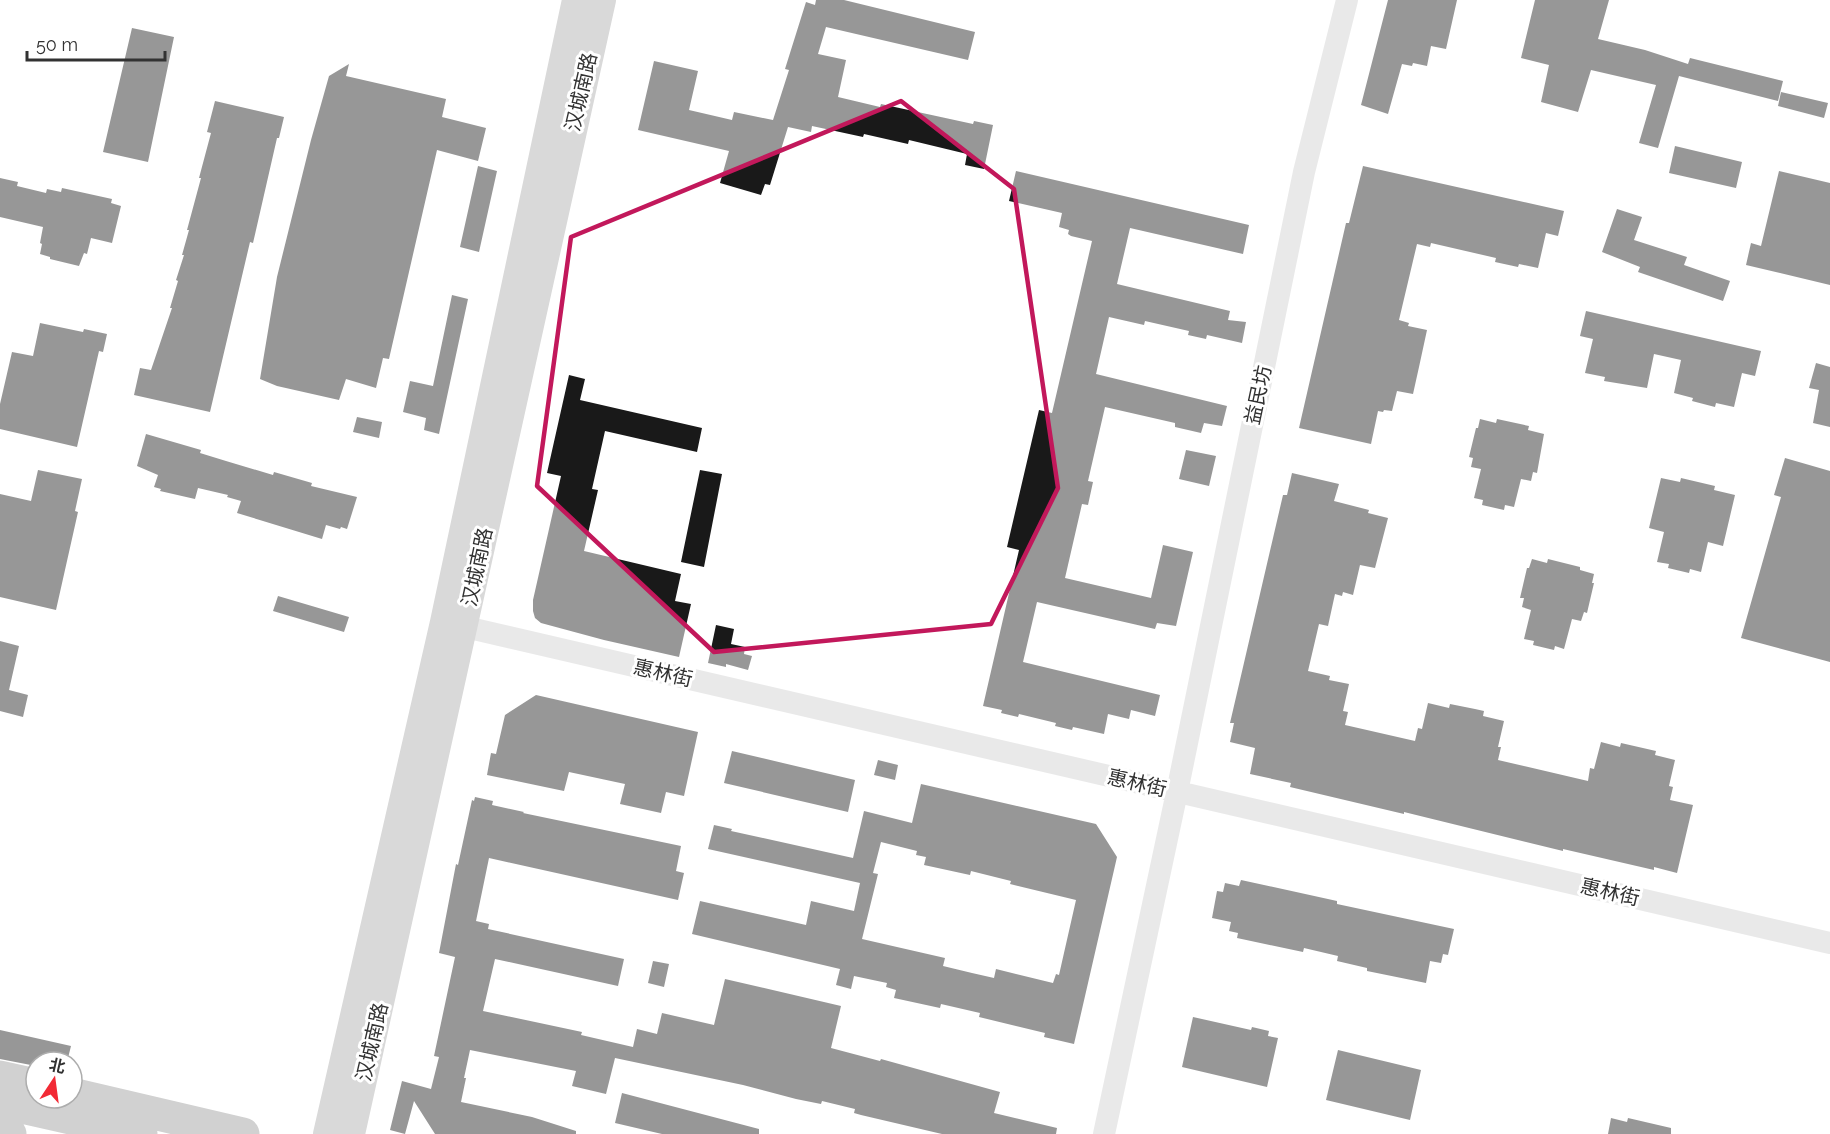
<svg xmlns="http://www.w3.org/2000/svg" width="1830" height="1134" font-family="Raleway,'Noto Sans SC',sans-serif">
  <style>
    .building { fill: #191919; fill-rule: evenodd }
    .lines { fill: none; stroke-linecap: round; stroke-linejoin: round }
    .minor { stroke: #cfcfcf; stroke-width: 22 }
    .major { stroke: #aaa; stroke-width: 28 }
    .highway { stroke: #999; stroke-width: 33 }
    .marked { fill: none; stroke: #c2185b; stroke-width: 4.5; stroke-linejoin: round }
    .labels { text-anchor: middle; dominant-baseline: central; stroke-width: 6; stroke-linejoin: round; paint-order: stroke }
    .street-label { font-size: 20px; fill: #323232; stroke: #fff }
  </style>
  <rect width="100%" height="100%" fill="#fff"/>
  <path class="building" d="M816,0H844L975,32L968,60L826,27L818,54L846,60L838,97L880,107L881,104L973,124L974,121L993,125L984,169L965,165L967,154L909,140L908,144L864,134L863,137L812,126L811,132L788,127L770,185L765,184L761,195L720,183L729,151L638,130L654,61L698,71L689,110L732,120L734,112L773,120L789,70L785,69L806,2L815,5Z
    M1388,0H1457L1446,49L1431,46L1427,66L1413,63L1412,66L1402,64L1388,114L1361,105Z
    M1535,0H1609L1598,39L1645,50L1688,64L1690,58L1783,81L1778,101L1679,76L1658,148L1639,143L1656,85L1591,70L1578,112L1541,102L1549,65L1521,58Z
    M132,28L174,37L148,162L103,152Z
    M349,64L346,76L446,99L442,117L486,128L478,161L437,150L389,359L383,358L376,388L346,379L339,400L277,386L260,379L277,277L311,140L329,76Z
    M1781,92L1828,103L1824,118L1778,106Z
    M215,101L284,117L279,138H277L253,243L250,242L210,412L134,395L140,368L151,370L172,308H170L178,281L176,280L184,255H182L189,230H187L201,178H199L211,133L207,132Z
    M1675,146L1742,162L1736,188L1669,173Z
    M478,166L497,171L479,252L460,247Z
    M1363,166L1564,211L1558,236L1546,233L1538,268L1519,264L1518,267L1495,262L1496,258L1431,243L1430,247L1417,244L1399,320L1409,323L1408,326L1427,330L1419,367L1413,394L1397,391L1392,411L1384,410L1383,412L1378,411L1371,444L1299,428L1346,223H1349Z
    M1016,171L1249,225L1243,254L1130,228L1117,284L1230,311L1228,320L1246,322L1242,343L1207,335L1206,339L1188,335L1189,331L1145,321L1144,325L1109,317L1096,374L1227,406L1222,426L1204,423L1201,433L1175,427V423L1105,407L1088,481L1093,482L1088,505L1082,504L1065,578L1151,598L1163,545L1193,552L1176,626L1157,623L1155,629L1037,602L1023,662L1160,695L1155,716L1131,710L1129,719L1108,714L1104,734L1073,727L1072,730L1055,726L1056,723L1019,714L1018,717L1001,713L1002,710L983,706L1019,550L1007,547L1039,410L1052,413L1092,241L1071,236L1068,234L1069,230L1059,227L1062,213L1009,201Z
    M1779,171L1830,183V285L1746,265L1751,243L1761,246Z
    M0,178L18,182L17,186L46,193L47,189L61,192L62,188L112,199L111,203L121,206L112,243L91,238L87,254L84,253L79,266L50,259V257L40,254L42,244L40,243L43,227L0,217Z
    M1617,209L1642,217L1634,240L1687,257L1684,265L1730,281L1723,301L1638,272L1640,267L1602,252Z
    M452,295L468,299L439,434L424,430L426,418L403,412L410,381L433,386Z
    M1586,311L1761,351L1755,376L1742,373L1734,407L1716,403L1715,407L1692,401L1693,398L1674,393L1681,360L1654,354L1647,388L1604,381L1605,377L1585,373L1593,339L1580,336Z
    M40,323L83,332L84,329L107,334L103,352L99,351L77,447L0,429V404L12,352L33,356Z
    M1816,363L1830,367V427L1813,423L1819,390L1809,388Z
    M569,375L585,379L580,400L702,428L697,452L605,431L592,489L598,490L584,551L681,574L675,601L691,604L679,657L604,640L541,623L535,618L533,611V600L561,476L547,473Z
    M357,417L382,422L379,438L353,432Z
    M1480,419L1496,423L1497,419L1529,426L1528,430L1544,434L1537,473L1533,472L1531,481L1521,479L1514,507L1505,505L1504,510L1482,505L1483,500L1474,498L1481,469L1471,467L1473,458L1469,457L1476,428H1478Z
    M146,434L201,450L200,453L226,461L273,475L274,472L312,483L311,486L357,497L347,529L341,527L340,529L326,525L322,539L237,513L241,501L227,497L228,495L198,488L195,499L160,491L161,489L154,487L158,475L137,466Z
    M1186,450L1216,456L1209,486L1179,479Z
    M1785,458L1830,471V662L1741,638L1781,497L1774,495Z
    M38,470L82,479L75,511L78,512L56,610L0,597V494L31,501Z
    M700,470L722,474L704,567L681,562Z
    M1292,473L1339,484L1334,501L1369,510L1368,513L1388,518L1375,568L1360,565L1353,595L1343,592L1342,596L1335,594L1328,626L1319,624L1308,671L1330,676L1329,680L1349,684L1343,711L1348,712L1345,725L1415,741L1418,728L1422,729L1428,703L1449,708L1450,704L1475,709L1484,711L1483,716L1504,721L1498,747H1501L1498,760L1588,781L1590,768L1594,769L1601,742L1620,747L1621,743L1656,751L1655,755L1675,760L1669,786L1673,787L1670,800L1693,805L1677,873L1654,867V870L1563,849V851L1404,812V814L1290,787L1291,783L1250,774L1255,748L1230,742L1234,723H1230L1283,495H1287Z
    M1661,478L1680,482L1681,478L1715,486L1714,490L1735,495L1723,546L1708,542L1701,572L1690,569L1689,573L1668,568L1669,564L1657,562L1664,532L1649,528Z
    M1532,559L1547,563L1548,559L1580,567V570L1594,574L1592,583H1594L1587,613L1584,612L1581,621L1572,619L1564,649L1555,646L1554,650L1533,645L1534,641L1524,639L1531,610L1522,607L1524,598H1520L1527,568H1529Z
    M278,596L349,617L344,632L273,611Z
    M716,625L734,629L731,644L745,647L744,654L752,656L748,670L726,664V667L708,663Z
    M0,641L19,646L9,690L28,695L23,717L0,711Z
    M536,695L698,732L684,796L666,792L661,813L620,804L625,784L569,772L564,791L487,775L491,753L496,754L505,715Z
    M732,751L855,780L848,812L724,783Z
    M878,760L898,765L895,780L874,775Z
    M921,784L1096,824L1117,857L1074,1044L1044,1037L1045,1033L979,1017L980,1013L941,1004L940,1008L894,998L896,990L886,987L887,983L854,976L851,989L836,985L840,969L692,934L700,901L806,925L811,901L854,911L860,883L708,849L714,825L732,829L731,831L853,858L864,811L912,823ZM881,842L917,851L916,855L926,857L924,865L970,875L971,871L1011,881L1010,884L1076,900L1059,975L1056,974L1053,983L996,969L994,978L972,973L943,966L945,958L862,939L878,874L873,873Z
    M475,797L493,801L492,805L524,812L523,813L681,846L676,871L684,873L678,900L489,858L476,921L489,924L488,929L624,959L618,986L495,959L483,1011L582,1032L581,1035L633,1047L637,1029L657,1034L662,1013L714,1025L725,979L841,1006L831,1048L880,1061L881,1059L1000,1092L994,1113L1057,1128L1056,1134H942L861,1115L854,1113L855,1109L822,1101L821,1104L796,1099L743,1085L615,1058L606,1094L572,1086L576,1071L470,1050L464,1078H466L461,1102L532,1117L576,1131V1134H435L414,1101L405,1134L390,1130L402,1081L431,1089L439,1057L434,1056L455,957L439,953L456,864L458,865L472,800L474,801Z
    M1241,880L1337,901V904L1454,929L1448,955L1443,954L1441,963L1430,961L1426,983L1367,971V968L1337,961L1338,956L1304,948L1303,952L1237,938L1238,933L1229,931L1231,922L1212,918L1217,891L1223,892L1225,883L1239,886Z
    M653,961L669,964L664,987L648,983Z
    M1193,1017L1251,1030L1252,1027L1269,1031L1268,1036L1278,1038L1267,1087L1182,1067Z
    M0,1030L71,1046L67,1062H36V1066L0,1059Z
    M1338,1050L1421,1070L1410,1120L1326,1100Z
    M622,1093L759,1129V1134H662L615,1123Z
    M1611,1118L1627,1122L1628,1118L1671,1128V1134H1608Z"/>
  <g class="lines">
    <path class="minor" d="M448,623L1830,943
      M1104,1134L1177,792L1304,172L1347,0"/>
    <path class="major" d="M327,1134L444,622L576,0
      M351,1134L602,0"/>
    <path class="highway" d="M0,1077L36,1085
      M72,1094L243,1134
      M0,1102L141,1134
      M0,1132L10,1134"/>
  </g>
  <path d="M0 0H1830V1134H0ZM901,101L1014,189L1058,488L991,624L714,652L537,486L571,237Z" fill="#fff" fill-opacity=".55" fill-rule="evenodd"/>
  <path class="marked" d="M901,101L1014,189L1058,488L991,624L714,652L537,486L571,237Z"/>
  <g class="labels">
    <g class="street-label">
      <text transform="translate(581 92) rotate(-77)">汉城南路</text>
      <text transform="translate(1258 395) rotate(-78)">益民坊</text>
      <text transform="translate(477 567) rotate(-78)">汉城南路</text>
      <text transform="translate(663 673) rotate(13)">惠林街</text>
      <text transform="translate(1137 783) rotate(13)">惠林街</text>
      <text transform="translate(1610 892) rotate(13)">惠林街</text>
      <text transform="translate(372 1042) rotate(-77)">汉城南路</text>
    </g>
  </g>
  <g transform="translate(54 1080) rotate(13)"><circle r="28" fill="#ffffff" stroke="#adadad" stroke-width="1.5"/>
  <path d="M0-4.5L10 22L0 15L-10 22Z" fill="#f22a35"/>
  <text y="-9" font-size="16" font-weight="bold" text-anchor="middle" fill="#323232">北</text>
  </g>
  <path d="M27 51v9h138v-9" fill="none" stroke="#323232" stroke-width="3"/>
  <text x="36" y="51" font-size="18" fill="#323232" stroke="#ffffff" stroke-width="4.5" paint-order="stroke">50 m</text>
</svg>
